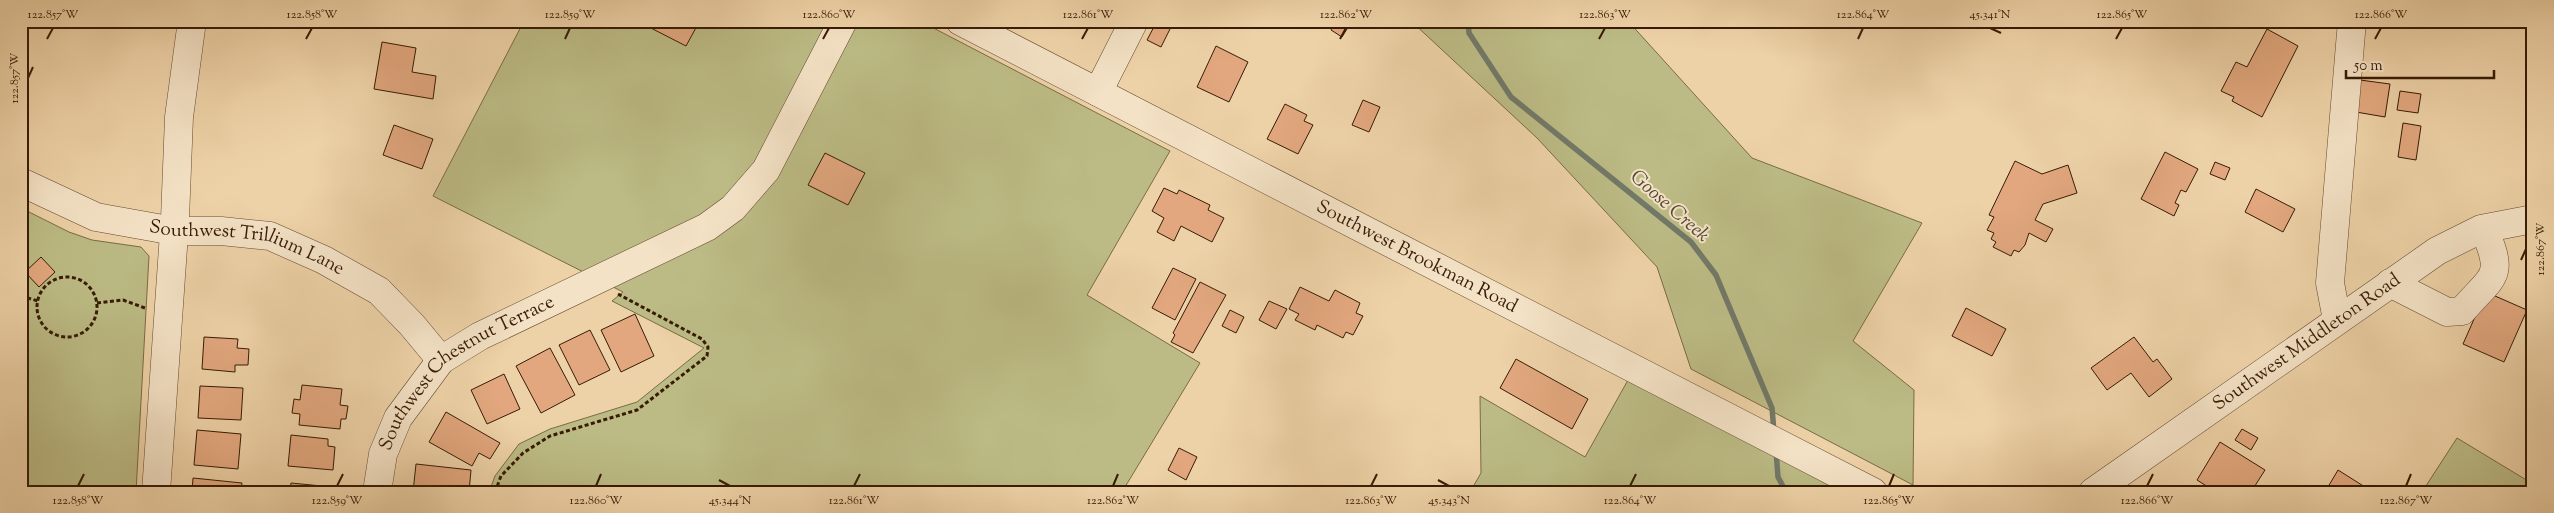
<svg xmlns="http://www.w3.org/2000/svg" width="2554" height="513" font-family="'Sorts Mill Goudy',serif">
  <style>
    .green { fill: #bcbb85; stroke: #7a6b45 }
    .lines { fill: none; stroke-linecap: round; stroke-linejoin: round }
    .stream { stroke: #727968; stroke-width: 5.5 }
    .building { fill: #e2a77e; stroke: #371b05 }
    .minor-casing { stroke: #65492e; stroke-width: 29 }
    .path { stroke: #371b05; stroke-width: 3; stroke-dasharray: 4 2.5; stroke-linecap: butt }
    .minor { stroke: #f4e2c6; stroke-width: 28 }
    .ticks { fill: none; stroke: #371b05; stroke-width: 2 }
    .labels { text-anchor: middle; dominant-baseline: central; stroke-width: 4; stroke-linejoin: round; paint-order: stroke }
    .street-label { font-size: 19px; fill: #371b05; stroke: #f4e2c6 }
    .water-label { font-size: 20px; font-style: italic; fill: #544a37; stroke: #f4e2c6 }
    .neatline { fill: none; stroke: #371b05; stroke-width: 2 }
    .ticks-label { font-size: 12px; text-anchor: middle; fill: #371b05 }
  </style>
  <rect width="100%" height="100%" fill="#eed2a7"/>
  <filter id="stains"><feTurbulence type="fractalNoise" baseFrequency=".004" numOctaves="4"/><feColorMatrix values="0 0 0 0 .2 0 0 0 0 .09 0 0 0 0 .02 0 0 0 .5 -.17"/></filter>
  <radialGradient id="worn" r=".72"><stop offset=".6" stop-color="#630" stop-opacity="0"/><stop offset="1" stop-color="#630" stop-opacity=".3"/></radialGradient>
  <path class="green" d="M524,21H920L1170,151L1087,295L1200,363L1122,492H489L495,476L519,444L550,429L637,402L704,348L612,301L623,292L433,196Z
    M1411,21H1628L1752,158L1922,223L1853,341L1914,390L1913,485L1691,369L1657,267L1537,138Z
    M21,208L69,232L92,240L141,247L149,256L136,492H21Z
    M1628,380L1850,492H1470L1481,473L1480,396L1585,457Z
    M2457,438L2533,484V492H2422Z"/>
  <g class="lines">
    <path class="stream" d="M1468,21L1469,33L1511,97L1691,242L1716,275L1772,408L1774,432
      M1776,451L1778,477L1786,492"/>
  </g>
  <path class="building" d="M647,21H692L698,24L686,46L645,25Z
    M1157,21H1174L1161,47L1147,40Z
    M1336,21H1352L1342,37L1331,30Z
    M2267,29L2298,46L2262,117L2232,101L2234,97L2221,91L2236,62L2247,67Z
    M382,42L416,48L412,72L436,76L433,99L374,89Z
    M1216,46L1248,62L1229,102L1197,87Z
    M2360,80L2390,84L2385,117L2356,112Z
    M2400,91L2421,94L2418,113L2397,110Z
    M1363,100L1380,107L1369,132L1352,125Z
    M1285,104L1307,115L1304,121L1313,125L1298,154L1267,139Z
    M2403,123L2421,126L2416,160L2398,157Z
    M394,125L433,139L422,169L383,155Z
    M2165,152L2198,169L2186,192L2181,190L2175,203L2179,205L2174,216L2141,199Z
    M825,153L865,173L848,205L808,185Z
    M2015,161L2042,174L2068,165L2077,193L2043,204L2035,220L2053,229L2046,242L2029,233L2025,245L2019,252L2014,250L2011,256L1993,247L1996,242L1991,239L1994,233L1987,230L1994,217L1989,215Z
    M2215,162L2230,168L2225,180L2210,174Z
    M1164,188L1177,194L1179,190L1210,205L1208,210L1224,218L1212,242L1181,226L1174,241L1157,232L1164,218L1152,211Z
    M2256,189L2295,209L2283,232L2245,212Z
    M41,257L55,272L39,287L25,272Z
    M1173,268L1196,279L1175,320L1152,308Z
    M1200,282L1226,295L1193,353L1171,342L1175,335L1173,333Z
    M1300,287L1329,301L1335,290L1360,303L1356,313L1363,316L1353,335L1346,332L1343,338L1317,325L1315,330L1295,320L1299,314L1289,309Z
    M2486,292L2527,310L2504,362L2463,344Z
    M1269,301L1287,309L1276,329L1259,320Z
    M1966,308L2006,329L1992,356L1952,336Z
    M1230,310L1244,317L1236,333L1222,326Z
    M635,314L654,356L621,372L601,330Z
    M590,330L610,370L579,385L559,345Z
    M204,337L238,339L237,348L249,349L248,365H235V372L202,369Z
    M2134,337L2153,362L2157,359L2172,379L2149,397L2131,373L2107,390L2091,368Z
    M550,348L575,395L541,413L516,366Z
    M1516,359L1588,399L1572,429L1500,388Z
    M504,374L520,409L487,424L471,390Z
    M302,385L342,389L340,405L348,406L346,419H341L340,429L299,425L300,414L292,413L294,399L300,400Z
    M200,386L243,388L241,420L198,418Z
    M446,412L500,443L490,459L479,453L472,466L429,442Z
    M2242,429L2258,438L2251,450L2235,440Z
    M197,430L241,434L238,469L194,465Z
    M291,435L328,439V446L335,447L333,470L288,466Z
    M2220,442L2265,470L2251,492H2216L2197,480Z
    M1179,448L1197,457L1186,480L1168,470Z
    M416,464L471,470L469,492H413Z
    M2338,470L2373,492H2325Z
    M193,478L242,483L241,492H192Z
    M291,483L332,487L331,492H290Z"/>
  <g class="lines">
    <g class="minor-casing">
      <g id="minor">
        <path id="s1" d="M960,21L1873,492"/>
        <path d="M1098,92L1134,21"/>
        <path id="s2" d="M21,182L96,217L174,231H221L270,236L324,260L379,291L412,325L441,360"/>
        <path d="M2390,283L2447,312L2462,311C2494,274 2505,278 2484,229"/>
        <path d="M2337,320L2330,283L2352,21"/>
        <path d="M156,492L175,219L179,117L192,21"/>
        <path id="s3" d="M377,492L383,454L398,418L441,360L480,336L707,227L733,208L766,170L843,21"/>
        <path id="s4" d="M2093,492L2437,251L2481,229L2533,219"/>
      </g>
    </g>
    <path class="path" d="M37 307a30 30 0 1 1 60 0a30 30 0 1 1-60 0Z
      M21,296L38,301
      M97,303L123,300L145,308
      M495,492L501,476L523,453L550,436L637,410L707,356L708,347L702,339L618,294"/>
    <use href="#minor" class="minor"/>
  </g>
  <path class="ticks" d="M1990,28L2001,33M47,39L53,28M306,39L312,28M565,39L570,28M823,39L829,28M1082,39L1088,28M1340,39L1346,28M1599,39L1605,28M1858,39L1863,28M2116,39L2122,28M2375,39L2381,28M28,78L33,67M2521,260L2526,249M719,480L730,486M1438,480L1449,486M78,486L84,474M337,486L343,474M596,486L601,474M854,486L860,474M1113,486L1118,474M1371,486L1377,474M1630,486L1636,474M1889,486L1894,474M2147,486L2153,474M2406,486L2411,474"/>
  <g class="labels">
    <g class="street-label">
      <text stroke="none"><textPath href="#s2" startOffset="238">Southwest Trillium Lane</textPath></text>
      <text stroke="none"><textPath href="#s1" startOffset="514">Southwest Brookman Road</textPath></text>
      <text stroke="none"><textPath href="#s4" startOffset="261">Southwest Middleton Road</textPath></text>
      <text stroke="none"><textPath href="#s3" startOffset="160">Southwest Chestnut Terrace</textPath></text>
    </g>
    <g class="water-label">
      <text transform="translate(1669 207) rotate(41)">Goose Creek</text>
    </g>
  </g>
  <rect width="2554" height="513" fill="none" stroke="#eed2a7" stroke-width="55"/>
  <path d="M2346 70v8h148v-8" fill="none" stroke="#371b05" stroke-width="2.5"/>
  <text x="2354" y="70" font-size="15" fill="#371b05" stroke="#f4e2c6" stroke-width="4" paint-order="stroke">50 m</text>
  <rect x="28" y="28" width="2498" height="458" class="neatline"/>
  <g class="ticks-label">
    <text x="53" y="18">122.857°W</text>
    <text x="312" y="18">122.858°W</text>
    <text x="570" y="18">122.859°W</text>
    <text x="829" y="18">122.860°W</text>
    <text x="1088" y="18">122.861°W</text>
    <text x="1346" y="18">122.862°W</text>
    <text x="1605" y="18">122.863°W</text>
    <text x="1863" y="18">122.864°W</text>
    <text x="1990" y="18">45.341°N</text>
    <text x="2122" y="18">122.865°W</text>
    <text x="2381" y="18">122.866°W</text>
    <text transform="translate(14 78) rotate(-90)" y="4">122.857°W</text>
    <text transform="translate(2540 249) rotate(-90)" y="4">122.867°W</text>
    <text x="78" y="504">122.858°W</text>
    <text x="337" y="504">122.859°W</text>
    <text x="596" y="504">122.860°W</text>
    <text x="730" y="504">45.344°N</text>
    <text x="854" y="504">122.861°W</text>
    <text x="1113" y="504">122.862°W</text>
    <text x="1371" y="504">122.863°W</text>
    <text x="1449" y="504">45.343°N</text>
    <text x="1630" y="504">122.864°W</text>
    <text x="1889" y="504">122.865°W</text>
    <text x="2147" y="504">122.866°W</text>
    <text x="2406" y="504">122.867°W</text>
  </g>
  <rect width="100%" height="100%" filter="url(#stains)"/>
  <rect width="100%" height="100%" fill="url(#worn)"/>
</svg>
